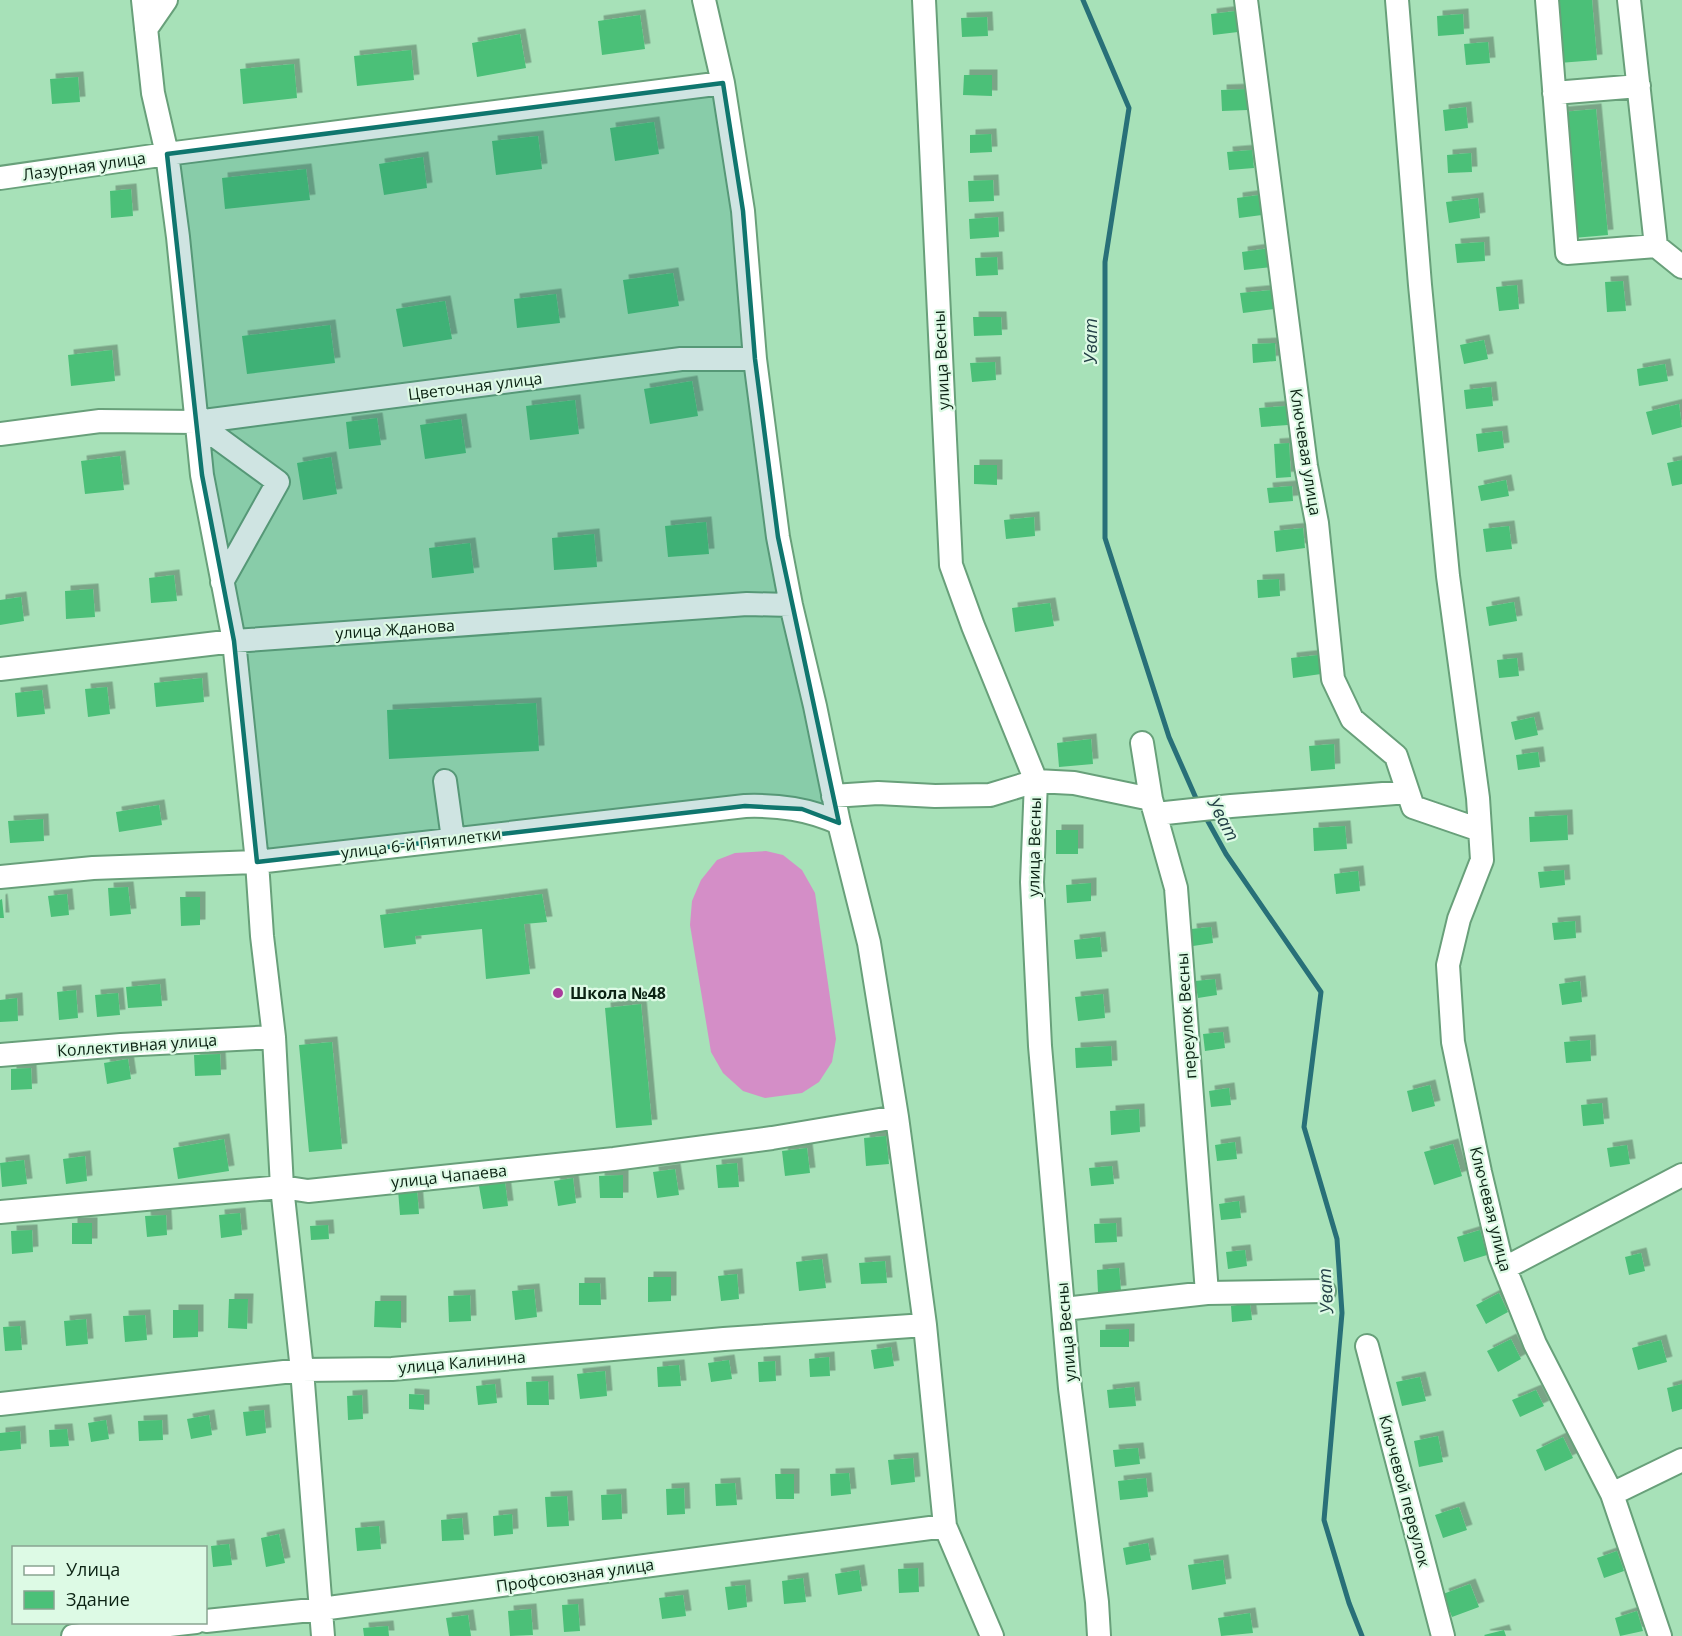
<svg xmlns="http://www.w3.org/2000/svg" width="1682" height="1636" font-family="'Open Sans',sans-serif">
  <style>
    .pitch { fill: #d48ec7 }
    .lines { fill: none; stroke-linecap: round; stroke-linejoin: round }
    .stream { stroke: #287078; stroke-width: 5 }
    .building { fill: #4bc078; filter: url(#shadow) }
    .minor-casing { stroke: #68a07a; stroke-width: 26 }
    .minor { stroke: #fff; stroke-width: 22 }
    .marked { fill: #0f766e; fill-opacity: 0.2; stroke: #0f766e; stroke-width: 4.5; stroke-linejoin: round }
    .poi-dot { fill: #aa3c9b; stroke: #ddfae5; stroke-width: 2 }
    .labels { text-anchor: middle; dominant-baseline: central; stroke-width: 4.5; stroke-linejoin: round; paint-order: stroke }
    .street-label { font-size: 16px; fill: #0b2213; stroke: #ddfae5 }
    .poi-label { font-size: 16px; font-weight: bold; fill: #0b2213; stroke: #ddfae5; text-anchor: start }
    .water-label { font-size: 18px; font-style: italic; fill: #244147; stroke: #ddfae5 }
  </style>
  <defs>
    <filter id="shadow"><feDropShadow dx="5.5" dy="-5.5" stdDeviation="0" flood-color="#0004"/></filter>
  </defs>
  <rect width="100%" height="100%" fill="#a7e1b8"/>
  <path class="pitch" d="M766,851L783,855L802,870L815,893L836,1039L832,1062L819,1082L802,1093L765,1098L743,1091L723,1073L711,1052L690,925L692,901L701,880L717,860L735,853Z"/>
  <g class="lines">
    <path class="stream" d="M1083,0L1129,108L1105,262V538L1169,737L1199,805
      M1205,816L1226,854L1321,992L1304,1127L1337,1239L1342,1313L1324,1520L1349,1603L1362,1636"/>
  </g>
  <path class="building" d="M1554,0H1592L1597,60L1559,63Z
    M1236,11L1238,32L1213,35L1211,14Z
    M1463,14L1464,34L1438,36L1437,16Z
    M640,15L645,49L602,55L598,21Z
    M987,17L988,36L962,37L961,18Z
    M520,34L526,68L477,77L472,43Z
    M1488,42L1490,63L1466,65L1464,44Z
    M411,50L414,80L357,86L354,56Z
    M294,64L297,98L243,104L240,69Z
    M964,75H992V96L963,95Z
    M78,77L80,102L52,104L50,79Z
    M1247,89L1248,110L1222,111L1221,90Z
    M1466,107L1468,128L1445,131L1443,110Z
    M1596,109L1608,235L1573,238L1562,112Z
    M654,122L659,154L615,161L610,128Z
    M991,134L992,152L970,153V135Z
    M538,136L542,169L496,175L492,141Z
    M1252,150L1254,168L1229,170L1227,152Z
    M1471,153L1472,172L1448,173L1447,155Z
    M423,157L427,188L384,195L379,164Z
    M306,169L310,200L225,209L222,178Z
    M993,180L994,201L969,202L968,181Z
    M131,189L133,216L111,218L110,191Z
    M1259,195L1262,215L1239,218L1237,198Z
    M1478,198L1480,218L1449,223L1446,202Z
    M998,217L999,237L970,239L969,219Z
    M1484,242L1485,261L1457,263L1455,244Z
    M1270,248L1272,267L1244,270L1242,252Z
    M997,257L998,275L976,276L975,258Z
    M673,273L679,306L628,314L623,280Z
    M1623,281L1626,311L1607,312L1605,282Z
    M1517,285L1519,309L1499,311L1496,287Z
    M1272,290L1274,309L1243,313L1240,293Z
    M556,294L560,323L517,328L514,299Z
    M445,301L452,339L403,347L396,309Z
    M973,317H1001L1002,335L974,336Z
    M330,325L335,363L247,374L242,336Z
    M1484,340L1488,359L1464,364L1460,345Z
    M1275,343L1276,361L1253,363L1252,344Z
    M112,350L115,381L71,386L68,355Z
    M995,362L996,380L972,382L970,363Z
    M1665,364L1668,381L1639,386L1637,369Z
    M692,381L698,416L650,424L644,389Z
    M1491,387L1493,406L1466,409L1464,390Z
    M575,400L579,434L530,440L526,406Z
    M1679,404L1682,427L1652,435L1646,412Z
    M1286,406L1288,425L1261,427L1259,408Z
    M377,418L381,445L349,449L346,422Z
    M461,419L466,453L425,459L420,425Z
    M1502,431L1504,448L1478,452L1476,434Z
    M1289,443L1291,477L1276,478L1274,444Z
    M120,456L124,490L85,494L81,461Z
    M331,457L337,494L303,500L297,463Z
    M1682,460V484L1672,486L1667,463Z
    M974,465H997V485L974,484Z
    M1506,480L1509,496L1481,501L1478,486Z
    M1292,486L1293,501L1269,503L1267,488Z
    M1034,517L1035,536L1006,539L1004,520Z
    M706,522L709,554L668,557L665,526Z
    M1509,526L1512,549L1486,552L1483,529Z
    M1303,528L1305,548L1276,552L1274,531Z
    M594,534L597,567L554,570L552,538Z
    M470,543L474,573L432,578L429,548Z
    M174,575L177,601L151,603L149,578Z
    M1279,579L1280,596L1258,598L1257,580Z
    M93,589L95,617L66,619L65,591Z
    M21,597L24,621L0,625V600Z
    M1514,602L1517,621L1489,626L1486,607Z
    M1050,603L1054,626L1015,632L1012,608Z
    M1318,655L1321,674L1293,678L1291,658Z
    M1517,658L1519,676L1499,678L1497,660Z
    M202,678L204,702L156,707L154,683Z
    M107,687L110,714L88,717L85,689Z
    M42,690L45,714L17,717L15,693Z
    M536,703L539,751L389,759L387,710Z
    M1534,717L1538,735L1515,740L1511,722Z
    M1091,739L1093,764L1059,767L1057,743Z
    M1334,744L1335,769L1311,771L1309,746Z
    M1538,752L1540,767L1518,770L1516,755Z
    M159,805L162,825L119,832L116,812Z
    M1567,815L1568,840L1530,842L1529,817Z
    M43,819L44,841L10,843L8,821Z
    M1345,826L1347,849L1314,851L1313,828Z
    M1056,830H1078V854H1056Z
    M1564,870L1565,885L1540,888L1538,872Z
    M1358,871L1360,891L1336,894L1334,874Z
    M1091,883V901L1067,903L1066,885Z
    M128,887L131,914L110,916L108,888Z
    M67,894L69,915L51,917L48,896Z
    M542,894L547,922L524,924L530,974L486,979L482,929L415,936L416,944L384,948L380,915Z
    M180,897H200V925L181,926Z
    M2,899L4,918H0V900Z
    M1575,921L1576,938L1554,940L1552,923Z
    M1211,927L1213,943L1193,946L1191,929Z
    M1100,937L1102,957L1076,959L1074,940Z
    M1215,979L1217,995L1198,998L1195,981Z
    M1580,981L1582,1002L1562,1005L1559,984Z
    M160,984L162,1006L128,1008L126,987Z
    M76,990L78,1018L59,1020L57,992Z
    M118,993L120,1015L97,1017L95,995Z
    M1103,994L1105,1018L1078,1021L1075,997Z
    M17,998L18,1021L0,1022V1000Z
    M641,1004L652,1125L616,1128L605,1008Z
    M1223,1032L1225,1048L1205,1051L1203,1034Z
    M1590,1040L1591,1061L1566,1063L1564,1042Z
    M332,1042L342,1149L309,1152L299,1045Z
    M1111,1046L1112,1066L1076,1068L1075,1048Z
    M220,1054L221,1075L195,1076L194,1055Z
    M128,1059L131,1079L107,1084L104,1063Z
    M31,1068L32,1089L11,1090V1069Z
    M1430,1085L1435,1106L1412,1112L1407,1091Z
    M1229,1088L1231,1105L1211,1107L1209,1091Z
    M1602,1103L1604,1124L1583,1126L1581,1105Z
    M1139,1109L1140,1132L1111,1135L1110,1111Z
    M886,1136L889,1164L866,1166L864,1138Z
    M224,1139L229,1171L178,1179L173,1148Z
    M1235,1142L1237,1159L1217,1161L1215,1145Z
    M1453,1144L1462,1176L1434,1185L1424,1152Z
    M1627,1145L1630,1164L1610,1167L1607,1148Z
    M807,1148L810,1173L785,1176L782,1151Z
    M85,1156L87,1181L66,1184L63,1159Z
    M24,1160L27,1184L2,1187L0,1163Z
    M737,1163L739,1187L718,1188L716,1165Z
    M1112,1166L1114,1184L1091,1186L1089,1168Z
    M675,1169L679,1195L657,1198L653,1172Z
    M623,1175V1198H600L599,1176Z
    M573,1178L576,1203L558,1206L554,1181Z
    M505,1182L508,1206L483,1209L479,1186Z
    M417,1189L419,1214L400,1215L398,1190Z
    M1239,1201L1241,1218L1221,1220L1219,1204Z
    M240,1213L242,1235L221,1238L219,1215Z
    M166,1215L167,1235L147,1237L145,1216Z
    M72,1223H92V1244H72Z
    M1116,1223L1117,1242L1095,1243L1094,1224Z
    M328,1225L329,1239L311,1240L310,1226Z
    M32,1230L33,1252L12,1254L11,1231Z
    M1480,1230L1487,1255L1464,1262L1457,1237Z
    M1245,1250L1247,1266L1228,1269L1226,1252Z
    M1641,1253L1645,1271L1629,1275L1625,1257Z
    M822,1259L826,1288L799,1291L796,1262Z
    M885,1261L887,1283L861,1284L859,1263Z
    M1119,1268L1121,1291L1098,1293L1097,1270Z
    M737,1274L739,1299L721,1301L718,1276Z
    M648,1277H671V1301L648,1302Z
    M579,1283H600L601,1305H579Z
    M534,1289L537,1317L515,1320L512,1291Z
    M1499,1293L1508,1312L1486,1324L1476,1305Z
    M470,1295L471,1321L449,1322L448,1296Z
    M229,1299H248L247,1329L228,1328Z
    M375,1301H401V1328L374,1327Z
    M1250,1303L1252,1320L1232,1322L1231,1306Z
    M173,1310H198V1337L173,1338Z
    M145,1315L147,1340L125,1342L123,1316Z
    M86,1319L88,1344L66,1346L64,1321Z
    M20,1326L22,1350L5,1351L3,1327Z
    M1129,1329V1347H1100V1330Z
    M1511,1339L1521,1359L1498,1372L1487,1351Z
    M1661,1340L1667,1362L1638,1370L1632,1348Z
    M891,1347L894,1366L874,1369L871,1350Z
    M829,1357L830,1376L810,1377L809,1359Z
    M729,1360L732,1379L711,1382L708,1363Z
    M775,1361L776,1381L759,1382L758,1362Z
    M679,1365L681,1386L658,1387L657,1367Z
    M605,1371L607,1396L580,1399L577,1374Z
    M1420,1377L1426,1401L1402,1406L1396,1382Z
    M548,1381L549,1405H527L526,1382Z
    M495,1384L497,1403L478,1405L476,1386Z
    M1682,1384V1409L1672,1412L1667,1388Z
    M1134,1387L1136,1406L1109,1408L1107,1390Z
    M1536,1390L1544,1406L1520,1417L1512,1400Z
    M409,1394L424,1395V1410L409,1409Z
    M362,1395L363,1419L348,1420L347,1396Z
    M264,1410L266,1433L246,1436L243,1412Z
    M209,1415L212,1435L191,1439L187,1419Z
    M106,1420L109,1439L91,1442L88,1423Z
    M162,1420L163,1440L139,1441L138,1421Z
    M67,1429L69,1446L50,1447L49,1430Z
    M20,1431L21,1449L0,1451V1433Z
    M1438,1436L1443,1462L1419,1467L1414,1441Z
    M1563,1437L1573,1458L1545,1471L1536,1450Z
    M1138,1448L1140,1464L1115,1467L1113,1450Z
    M913,1458L915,1482L891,1485L888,1460Z
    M849,1473L851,1494L831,1496L830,1474Z
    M775,1474H794V1499H776Z
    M1146,1478L1148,1497L1120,1500L1118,1481Z
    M735,1483L737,1505L716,1506L715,1484Z
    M684,1488L685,1514L667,1515L666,1489Z
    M621,1494L622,1519L602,1520L601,1495Z
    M567,1496L569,1526L547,1527L545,1497Z
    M1459,1507L1467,1530L1443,1538L1435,1515Z
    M512,1514L513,1534L494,1536L493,1516Z
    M462,1518L464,1540L442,1541L441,1520Z
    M379,1526L381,1549L357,1551L355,1528Z
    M279,1534L285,1563L266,1567L261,1538Z
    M1148,1543L1151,1560L1126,1565L1123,1548Z
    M229,1544L232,1565L213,1567L211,1546Z
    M1617,1551L1624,1571L1604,1578L1597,1558Z
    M1223,1560L1226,1584L1192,1590L1188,1565Z
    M918,1568L919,1592L899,1593L898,1569Z
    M859,1570L862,1591L838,1595L835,1574Z
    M803,1578L806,1602L784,1604L782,1581Z
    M1470,1584L1479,1607L1452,1617L1443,1594Z
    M745,1585L747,1607L728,1610L725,1587Z
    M683,1595L686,1616L662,1619L659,1598Z
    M578,1604L580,1631L564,1632L562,1605Z
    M531,1609L533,1635L510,1636L508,1611Z
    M1637,1611L1643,1631L1620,1636L1615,1618Z
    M1250,1613L1253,1633L1221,1636L1218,1618Z
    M468,1615L471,1636H449L446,1618Z
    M388,1626L389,1636H364L363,1628Z
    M1504,1630L1506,1636H1485L1484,1635Z"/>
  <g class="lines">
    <g class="minor-casing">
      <path id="minor" d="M143,0L153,93L167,154L178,237L202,475L234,641L257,862L262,936L274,1037L282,1187L302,1370L323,1636
        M704,0L723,83L743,211L755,359L778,537L791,605L815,706L839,823L869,943L897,1117L925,1325L945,1526L992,1636
        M924,0L951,565L973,626L1036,781L1032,882L1040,1046L1070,1388L1097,1602L1099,1636
        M1246,0L1306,466L1317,523L1333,679L1352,719L1396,756L1413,807L1480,830
        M1397,0L1420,285L1448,576L1478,798L1482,860L1459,919L1448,965L1453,1042L1480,1172L1500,1256L1535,1344L1612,1494L1660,1636
        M1547,0L1567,253L1656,246
        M1629,0L1656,246L1682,267
        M146,29L166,0
        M1554,93L1639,86
        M0,178L167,154L723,83
        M196,422L278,482L222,582
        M0,434L100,421L196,422L681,359H755
        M0,669L234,641L747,604L791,605
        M1142,743L1151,799L1176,888L1207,1293
        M445,781L453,839
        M833,796L878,793L935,796L990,795L1036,781L1074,783L1151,799
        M1156,814L1231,806L1408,792
        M0,877L93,868L257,862L745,806C779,805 808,809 839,823
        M0,1055L121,1045L274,1037
        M0,1212L282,1187L308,1191L614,1159L772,1138L897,1117
        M1505,1268L1682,1175
        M1064,1309L1207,1293L1324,1291
        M1367,1346L1443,1636
        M0,1404L302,1370L392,1369L724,1339L925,1325
        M1612,1494L1682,1460
        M206,1621L321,1609L945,1526
        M73,1636L196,1622"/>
    </g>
    <use href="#minor" class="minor"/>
  </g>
  <path class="marked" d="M723,83L743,211L755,359L778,537L839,823L802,809L745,806L257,862L234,641L202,475L167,154Z"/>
  <circle class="poi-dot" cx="558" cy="993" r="6"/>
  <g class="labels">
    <g class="street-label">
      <text transform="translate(84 166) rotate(-8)">Лазурная улица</text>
      <text transform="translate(941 360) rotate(-93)">улица Весны</text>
      <text transform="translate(475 386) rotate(-7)">Цветочная улица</text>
      <text transform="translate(1306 452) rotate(81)">Ключевая улица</text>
      <text transform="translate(395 629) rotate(-4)">улица Жданова</text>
      <text transform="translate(421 843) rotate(-7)">улица 6-й Пятилетки</text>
      <text transform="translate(1034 847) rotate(-89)">улица Весны</text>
      <text transform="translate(1186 1016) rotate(-94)">переулок Весны</text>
      <text transform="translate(137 1045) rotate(-4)">Коллективная улица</text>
      <text transform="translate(449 1176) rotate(-6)">улица Чапаева</text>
      <text transform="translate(1491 1209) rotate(76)">Ключевая улица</text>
      <text transform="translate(1066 1332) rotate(-95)">улица Весны</text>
      <text transform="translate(462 1362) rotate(-5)">улица Калинина</text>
      <text transform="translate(1405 1491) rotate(75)">Ключевой переулок</text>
      <text transform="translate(575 1575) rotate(-8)">Профсоюзная улица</text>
    </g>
    <g class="poi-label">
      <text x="570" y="993">Школа №48</text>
    </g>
    <g class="water-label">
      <text transform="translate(1090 341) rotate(-90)">Уват</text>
      <text transform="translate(1224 819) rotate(62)">Уват</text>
      <text transform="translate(1325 1291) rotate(-93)">Уват</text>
    </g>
  </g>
  <rect x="12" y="1546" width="195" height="78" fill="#ddfae5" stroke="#89a491" stroke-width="1.5"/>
  <rect x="24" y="1566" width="30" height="9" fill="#ffffff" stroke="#89a491" stroke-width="1.5"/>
  <text x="66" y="1576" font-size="18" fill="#0b2213">Улица</text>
  <rect x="24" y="1591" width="30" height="18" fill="#4bc078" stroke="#89a491" stroke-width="1.5"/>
  <text x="66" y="1606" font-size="18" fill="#0b2213">Здание</text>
</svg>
